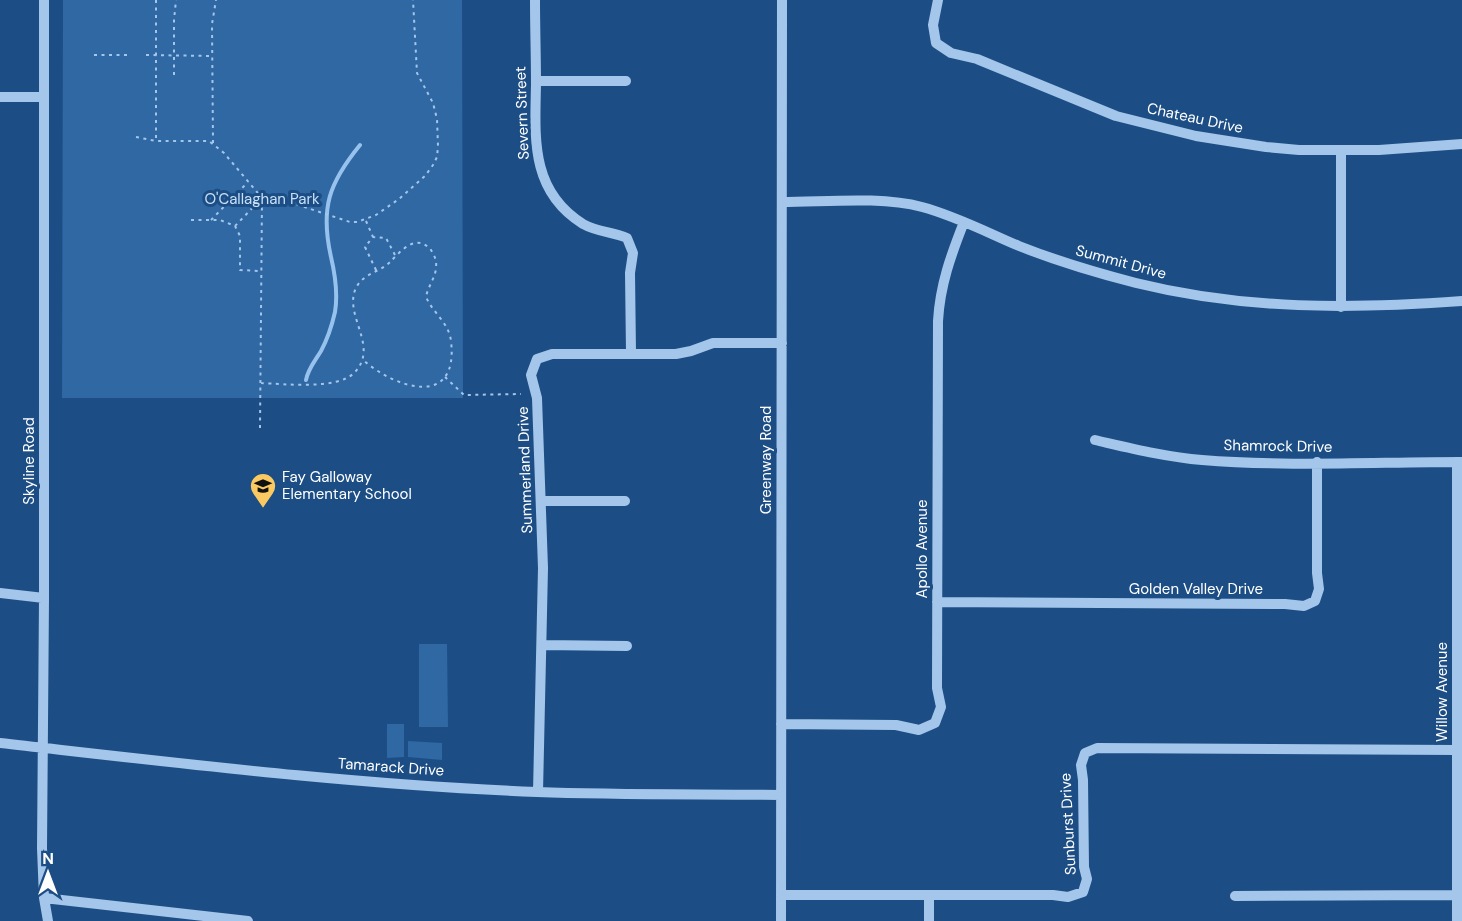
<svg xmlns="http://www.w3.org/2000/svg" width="1462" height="921" font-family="'DM Sans',sans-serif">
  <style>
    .green { fill: #2f68a3 }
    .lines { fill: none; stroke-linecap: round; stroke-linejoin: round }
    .stream { stroke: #97c2ed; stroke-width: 4 }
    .path { stroke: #a4c6eb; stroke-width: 2; stroke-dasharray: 3 4.5; stroke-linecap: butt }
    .minor { stroke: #a4c6eb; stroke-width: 10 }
    .labels { text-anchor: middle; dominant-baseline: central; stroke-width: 6; stroke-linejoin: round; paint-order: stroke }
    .street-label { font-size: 15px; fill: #fff; stroke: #1c4e85 }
    .park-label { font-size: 15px; fill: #c8e0f8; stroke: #1c4e85 }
    .poi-label { font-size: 15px; fill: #fff; stroke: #1c4e85; text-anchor: start }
  </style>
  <rect width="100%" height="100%" fill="#1c4e85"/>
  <path class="green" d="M63,0H462L463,398H62Z
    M419,644H447L448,727H419Z
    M387,724H404V757L387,758Z
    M408,741L442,743V760L408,757Z"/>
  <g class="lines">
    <path class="stream" d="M306,380C308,369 315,361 321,351C327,340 332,325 335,312C338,294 335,274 331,257C320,208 329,183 360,145"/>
    <path class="path" d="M156,0V141
      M94,55H127
      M146,55L212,56
      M174,75V20L176,0
      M136,137L156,141H209L224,153L262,198L274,197L350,222H357L376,215L399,199L425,176L433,165L437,157L438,146L437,119L433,103L417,73L413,0
      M213,143L212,24L216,0
      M191,220H220L235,226L240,236V270L260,271
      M211,220L248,182
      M366,221L373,237
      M235,226L262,198
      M376,270L365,247L373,237L386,238L395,255
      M445,377L464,395L521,394
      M261,383C284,384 337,390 354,373C381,346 341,314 357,286C365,273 380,272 390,262C400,252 416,232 431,250C434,255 437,260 436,267C436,277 428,286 426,297C433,313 449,323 451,341C459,410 394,388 362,359
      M260,428L262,198"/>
    <path class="minor" d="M44,0V598L42,848L44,898L48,921
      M535,0C535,28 536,56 536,84C535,138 530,191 583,224C597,232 613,232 627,238L633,253L630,273L631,353
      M938,0L933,25L936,43L951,53L977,59L1116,116L1196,136L1266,147L1299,150H1379L1462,144
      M536,81H626
      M0,97H44
      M782,202C826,202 880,196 922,207C956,216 988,233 1019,246C1057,261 1097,273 1136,283C1245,310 1351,309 1462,301
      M1341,307V151
      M1095,440C1130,448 1166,457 1202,460C1288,467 1376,462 1462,462
      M541,501H625
      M0,593L44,598
      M937,602L1285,604L1304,606L1315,601L1319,589L1317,573V462
      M542,645L627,646
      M781,724L896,725L919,730L935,723L941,707L937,688L938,321C940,285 951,255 964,222
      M0,743C178,763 357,785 537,792C618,795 700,794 781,795
      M538,792L543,568L537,398L531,375L537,359L552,354H676L691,351L713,343H782
      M781,895H1053L1068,897L1083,892L1087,879L1084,867L1083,780L1081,765L1085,753L1097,748L1457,750
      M929,895V921
      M1235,896L1457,895
      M44,898L248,921
      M781,921L782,0
      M1457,921V462"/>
  </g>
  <defs>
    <g id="school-pin" transform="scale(1.35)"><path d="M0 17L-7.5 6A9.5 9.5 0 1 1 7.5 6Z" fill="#fbc961" stroke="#1c4e85"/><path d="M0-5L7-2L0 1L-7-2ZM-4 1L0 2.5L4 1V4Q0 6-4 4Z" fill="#111"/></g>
  </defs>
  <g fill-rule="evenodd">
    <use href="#school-pin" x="263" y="486"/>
  </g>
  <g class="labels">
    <g class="street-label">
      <text transform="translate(522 113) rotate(-92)">Severn Street</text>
      <text transform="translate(1195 118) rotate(12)">Chateau Drive</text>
      <text transform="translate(1121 262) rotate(15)">Summit Drive</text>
      <text transform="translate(1278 446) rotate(1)">Shamrock Drive</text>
      <text transform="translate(766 460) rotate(-90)">Greenway Road</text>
      <text transform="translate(29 461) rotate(-90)">Skyline Road</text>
      <text transform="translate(525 470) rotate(-92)">Summerland Drive</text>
      <text transform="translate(922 549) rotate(-90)">Apollo Avenue</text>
      <text x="1196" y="589">Golden Valley Drive</text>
      <text transform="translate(1442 692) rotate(-90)">Willow Avenue</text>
      <text transform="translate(391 767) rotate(4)">Tamarack Drive</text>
      <text transform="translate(1068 824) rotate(-93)">Sunburst Drive</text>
    </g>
    <g class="park-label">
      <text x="262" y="199">O'Callaghan Park</text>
    </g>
    <g class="poi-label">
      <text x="282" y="477">Fay Galloway<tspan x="282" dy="17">Elementary School</tspan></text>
    </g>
  </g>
  <g transform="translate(48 873)" stroke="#1c4e85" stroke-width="4.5" paint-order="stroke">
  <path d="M0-4.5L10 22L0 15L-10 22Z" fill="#ffffff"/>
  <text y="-9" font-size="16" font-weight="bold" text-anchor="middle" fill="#ffffff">N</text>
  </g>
</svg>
